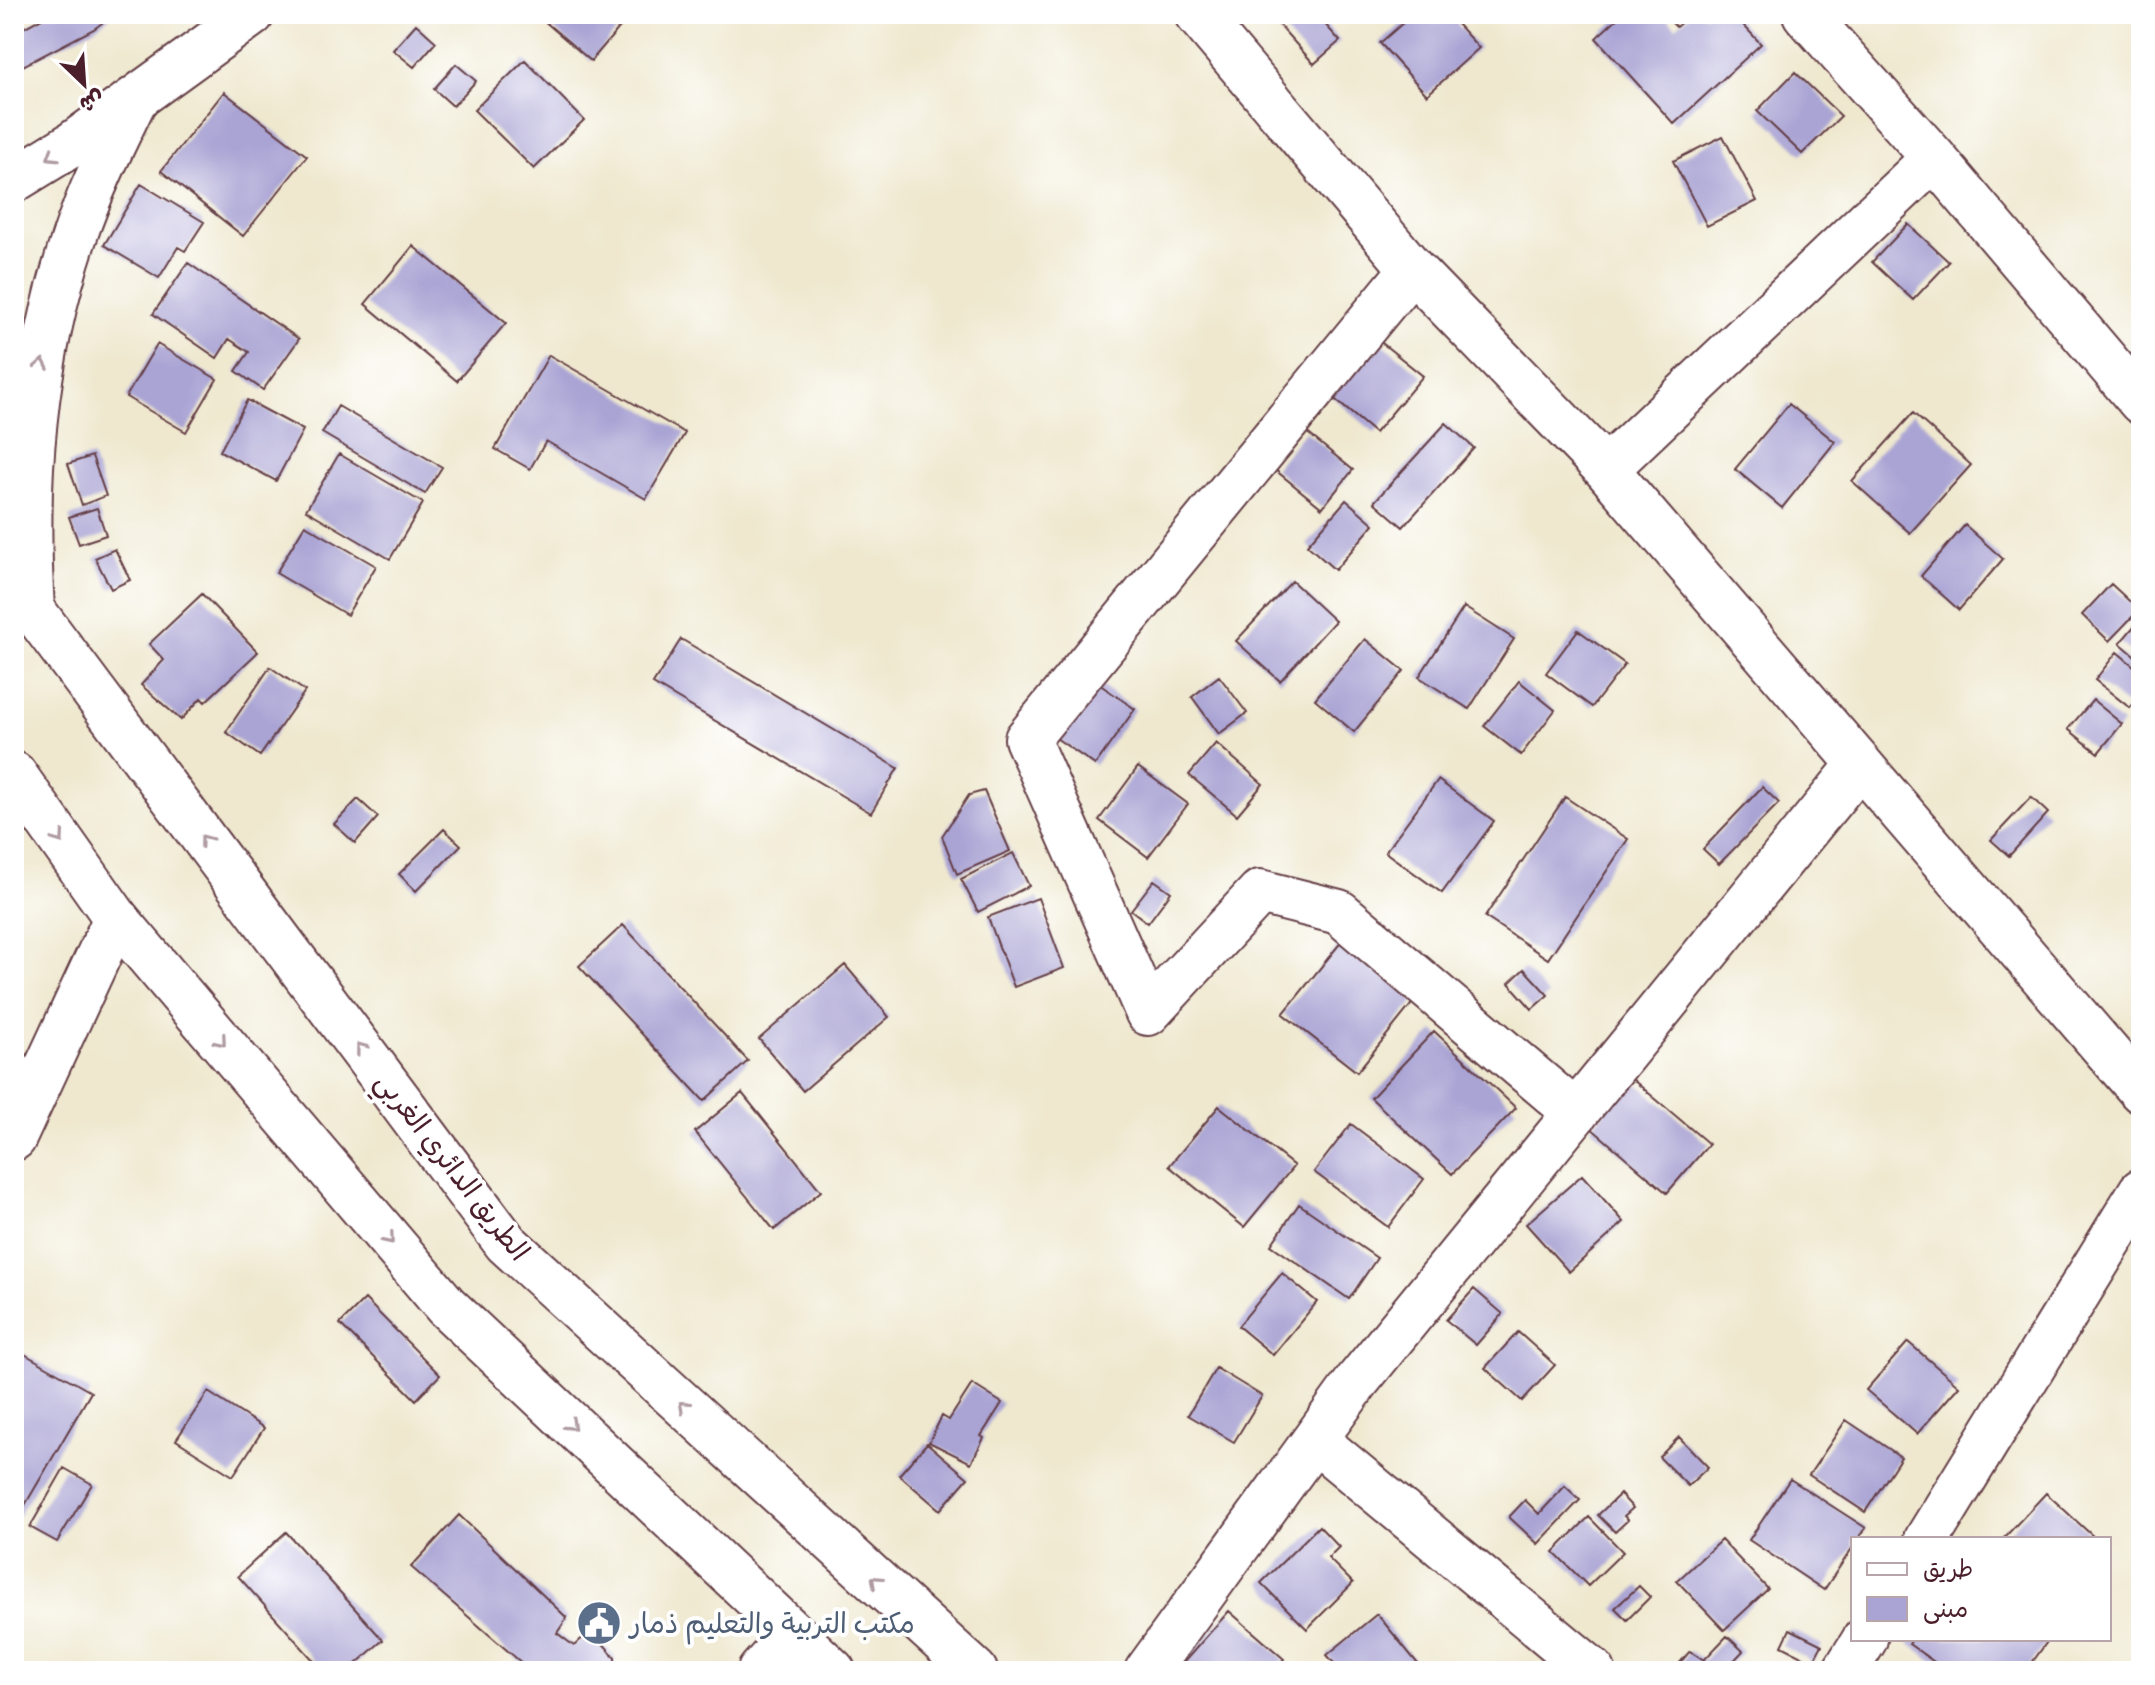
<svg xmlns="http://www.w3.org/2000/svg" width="2155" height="1685" font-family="Delius,'Playpen Sans Arabic',sans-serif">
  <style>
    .building { fill: #aaa4d4 }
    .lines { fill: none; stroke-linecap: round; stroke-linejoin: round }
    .minor-casing { stroke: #633d44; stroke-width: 48 }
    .tertiary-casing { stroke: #633d44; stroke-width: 48 }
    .primary-casing { stroke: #633d44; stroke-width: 48 }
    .minor { stroke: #fff; stroke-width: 44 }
    .tertiary { stroke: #fff; stroke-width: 44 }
    .primary { stroke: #fff; stroke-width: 44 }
    .oneway { stroke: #ae9aa0 }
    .labels { text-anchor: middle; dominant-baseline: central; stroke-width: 8; stroke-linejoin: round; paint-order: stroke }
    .street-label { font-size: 28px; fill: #4a1f2b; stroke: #fff }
    .service-label { font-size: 28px; fill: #4e5e75; stroke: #fff; text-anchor: start }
  </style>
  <rect width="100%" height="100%" fill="#fff"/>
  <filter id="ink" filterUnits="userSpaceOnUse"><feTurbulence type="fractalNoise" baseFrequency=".0125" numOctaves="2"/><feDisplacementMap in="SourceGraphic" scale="16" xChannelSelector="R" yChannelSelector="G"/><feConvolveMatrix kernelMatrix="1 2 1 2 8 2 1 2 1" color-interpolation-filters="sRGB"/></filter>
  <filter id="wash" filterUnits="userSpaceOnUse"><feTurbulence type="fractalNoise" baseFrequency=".006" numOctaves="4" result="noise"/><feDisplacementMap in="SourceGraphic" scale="32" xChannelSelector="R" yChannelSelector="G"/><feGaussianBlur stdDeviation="1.8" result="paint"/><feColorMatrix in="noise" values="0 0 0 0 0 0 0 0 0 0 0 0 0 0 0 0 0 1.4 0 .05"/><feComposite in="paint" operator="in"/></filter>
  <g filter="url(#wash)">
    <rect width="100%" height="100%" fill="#efe8cf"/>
    <g id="blocks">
      <path class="building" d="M49,14H114L94,29L19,68L14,59V33Z
        M536,14H631L591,61Z
        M1269,14H1316L1340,41L1314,64Z
        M1413,14H1448L1479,48L1427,95L1380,43Z
        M1622,14H1663L1676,27L1691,14H1733L1761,44L1674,124L1596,38Z
        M416,24L436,42L414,67L393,50Z
        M525,60L584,120L534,169L474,110Z
        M456,64L476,81L453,106L434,89Z
        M1795,72L1841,116L1802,154L1757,111Z
        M224,92L307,156L243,236L161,171Z
        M1723,136L1757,201L1707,226L1673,161Z
        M141,184L204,222L185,251L178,247L159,278L104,245Z
        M1908,224L1949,262L1913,300L1872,262Z
        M413,246L506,323L457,381L365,304Z
        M188,263L299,339L263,390L236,371L249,352L229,339L217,358L153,314Z
        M1377,339L1423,376L1375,433L1331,396Z
        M157,344L217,379L186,432L126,397Z
        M549,355L685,433L646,499L546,441L530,469L495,449Z
        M247,400L303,430L276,481L220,451Z
        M1789,404L1835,442L1782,508L1735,469Z
        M338,406L442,467L425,494L322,433Z
        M1913,413L1971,465L1910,533L1852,481Z
        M1446,423L1474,448L1403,527L1374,502Z
        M1305,431L1353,470L1322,508L1274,469Z
        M339,454L423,503L390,559L306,510Z
        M92,456L106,496L82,505L68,464Z
        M1346,500L1374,524L1335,570L1307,545Z
        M97,508L106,535L79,544L69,517Z
        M305,525L376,566L347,615L276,573Z
        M1965,525L2003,559L1959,610L1921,576Z
        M115,549L130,580L111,589L95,558Z
        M1292,581L1335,621L1280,681L1236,641Z
        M2111,584L2139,610L2109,641L2082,615Z
        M202,594L258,652L205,702L201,698L181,720L141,685L164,660L149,644Z
        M1464,607L1514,639L1469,709L1419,677Z
        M2141,618V661L2120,643Z
        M1578,630L1625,664L1592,707L1546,673Z
        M681,639L898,768L871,813L653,684Z
        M1365,639L1404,671L1354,732L1315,699Z
        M2117,652L2141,672V695L2130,708L2095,680Z
        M270,667L305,691L260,756L226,732Z
        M1219,676L1247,713L1219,734L1192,697Z
        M1519,681L1555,710L1521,755L1484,726Z
        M1096,682L1135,709L1095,765L1056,738Z
        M2093,700L2122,724L2098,753L2068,729Z
        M1216,743L1263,784L1237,815L1189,775Z
        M1138,767L1188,804L1148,857L1099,820Z
        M1438,780L1494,821L1442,893L1385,852Z
        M1762,787L1779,803L1719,864L1703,849Z
        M984,791L1010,851L957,874L942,836L969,795Z
        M1565,797L1628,839L1548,959L1485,917Z
        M2031,797L2048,813L2009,856L1991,840Z
        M358,799L378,817L355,843L334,824Z
        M444,829L461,845L416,891L399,874Z
        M1013,853L1029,886L978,912L961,879Z
        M1154,880L1171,892L1148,923L1131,910Z
        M1038,898L1064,968L1014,987L988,917Z
        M623,925L748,1061L704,1101L579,966Z
        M1342,941L1415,1000L1357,1072L1283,1014Z
        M845,965L889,1017L803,1091L759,1039Z
        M1524,969L1548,995L1532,1009L1509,983Z
        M1434,1031L1516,1108L1452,1174L1371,1098Z
        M1632,1079L1709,1144L1667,1193L1591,1128Z
        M742,1093L821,1191L774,1230L695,1132Z
        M1219,1106L1294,1166L1244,1227L1169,1166Z
        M1351,1124L1424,1179L1388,1227L1314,1172Z
        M1582,1175L1624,1222L1569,1272L1526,1224Z
        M1299,1204L1377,1258L1349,1299L1271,1245Z
        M1282,1273L1317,1302L1273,1355L1238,1326Z
        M1474,1289L1503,1314L1476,1345L1446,1320Z
        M365,1299L440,1375L416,1400L340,1324Z
        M1518,1332L1555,1365L1522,1401L1485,1368Z
        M1908,1342L1959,1386L1917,1434L1866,1390Z
        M14,1348L91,1392L18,1517L14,1515Z
        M1216,1368L1262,1396L1234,1442L1188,1415Z
        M972,1384L1002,1403L981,1436L984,1438L971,1463L929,1442L942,1416L949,1420Z
        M208,1392L264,1428L233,1476L176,1440Z
        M1846,1420L1901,1457L1865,1512L1809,1475Z
        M1679,1437L1708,1467L1688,1486L1659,1457Z
        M927,1443L968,1478L940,1510L899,1475Z
        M64,1468L92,1484L57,1542L30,1527Z
        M1790,1479L1866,1528L1858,1539H1853V1547L1824,1590L1749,1540Z
        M1565,1486L1580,1500L1538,1544L1509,1517L1525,1500L1539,1514Z
        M2046,1493L2096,1539H2003Z
        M1620,1494L1633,1508L1624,1516L1628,1520L1615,1532L1598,1515Z
        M459,1515L567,1618L557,1633L574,1646L591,1630L615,1657V1671H531L411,1567Z
        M1589,1517L1623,1552L1588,1586L1554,1552Z
        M1319,1526L1339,1547L1328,1558L1353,1583L1307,1629L1261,1583Z
        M286,1532L383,1640L348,1671H323L238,1576Z
        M1721,1540L1768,1589L1724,1630L1677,1581Z
        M1639,1586L1650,1597L1627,1620L1615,1608Z
        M1229,1611L1284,1659L1273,1671H1176Z
        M1377,1614L1423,1670L1422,1671H1341L1327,1655Z
        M1790,1629L1822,1645L1813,1662L1782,1646Z
        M1727,1636L1743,1651L1724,1671H1684L1678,1665L1690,1651L1704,1660Z
        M1913,1639H2049L2026,1671H1947L1909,1644Z"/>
    </g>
  </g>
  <g filter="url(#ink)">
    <use href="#blocks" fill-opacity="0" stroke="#633d44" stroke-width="2"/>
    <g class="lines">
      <g class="minor-casing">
        <path id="minor" d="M1197,14L1412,269L1606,469L2141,1091
          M1805,14L1934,158L2141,402
          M1412,269L1027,739L1148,1013L1260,892L1339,912L1576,1113
          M1606,469L1934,158
          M1315,1440L1593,1671
          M1927,1539L2141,1191
          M760,1671L793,1634
          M1147,1671L1358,1380L1860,764
          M1845,1671L1865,1639"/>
      </g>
      <g class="tertiary-casing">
        <path id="tertiary" d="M14,180L71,145L252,14
          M32,609C24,481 33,361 74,238C90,190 113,144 135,99
          M14,1138L116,918"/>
      </g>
      <g class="primary-casing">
        <path id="primary" d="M14,585L506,1243L975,1671
          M14,774L116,918L446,1306L833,1671"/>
      </g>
      <use href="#minor" class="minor"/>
      <use href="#tertiary" class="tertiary"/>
      <use href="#primary" class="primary"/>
    </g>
    <defs><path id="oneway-chevron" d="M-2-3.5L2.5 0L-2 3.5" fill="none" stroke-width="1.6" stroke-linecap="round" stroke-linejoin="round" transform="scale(2)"/></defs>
    <g class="oneway">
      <use href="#oneway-chevron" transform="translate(52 156) rotate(148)"/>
      <use href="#oneway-chevron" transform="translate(42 364) rotate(-79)"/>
      <use href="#oneway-chevron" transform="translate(59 838) rotate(55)"/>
      <use href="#oneway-chevron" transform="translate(205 840) rotate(-127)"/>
      <use href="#oneway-chevron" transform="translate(221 1041) rotate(50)"/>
      <use href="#oneway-chevron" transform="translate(361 1048) rotate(-127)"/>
      <use href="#oneway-chevron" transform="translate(389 1239) rotate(50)"/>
      <use href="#oneway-chevron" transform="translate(684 1406) rotate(-138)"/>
      <use href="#oneway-chevron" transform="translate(571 1425) rotate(43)"/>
      <use href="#oneway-chevron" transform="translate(876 1581) rotate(-138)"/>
    </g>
  </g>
  <defs>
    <g id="civic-disc" transform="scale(2.3)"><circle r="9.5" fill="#5c6f8a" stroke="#fff"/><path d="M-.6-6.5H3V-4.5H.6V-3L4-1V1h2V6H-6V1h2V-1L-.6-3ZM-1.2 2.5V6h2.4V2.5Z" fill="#fff"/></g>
  </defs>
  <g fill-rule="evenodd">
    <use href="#civic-disc" x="599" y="1623"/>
  </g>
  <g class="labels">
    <g class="street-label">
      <text transform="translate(453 1166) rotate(52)">الطريق الدائري الغربي</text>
    </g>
    <g class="service-label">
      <text x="630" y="1623">مكتب التربية والتعليم ذمار</text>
    </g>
  </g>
  <rect width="2155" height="1685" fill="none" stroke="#fff" stroke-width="48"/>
  <rect x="1851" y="1537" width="260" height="104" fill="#ffffff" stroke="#b7a5aa" stroke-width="2"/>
  <rect x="1867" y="1563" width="40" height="12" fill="#ffffff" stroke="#b7a5aa" stroke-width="2"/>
  <text x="1923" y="1577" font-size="24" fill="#4a1f2b">طريق</text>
  <rect x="1867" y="1597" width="40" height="24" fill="#aaa4d4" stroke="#b7a5aa" stroke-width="2"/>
  <text x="1923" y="1617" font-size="24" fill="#4a1f2b">مبنى</text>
  <g transform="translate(84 84) rotate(155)" stroke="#ffffff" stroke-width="6" paint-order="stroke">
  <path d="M0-6L14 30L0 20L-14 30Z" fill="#4a1f2b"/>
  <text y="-12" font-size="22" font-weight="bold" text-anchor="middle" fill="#4a1f2b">ش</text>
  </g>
</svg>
